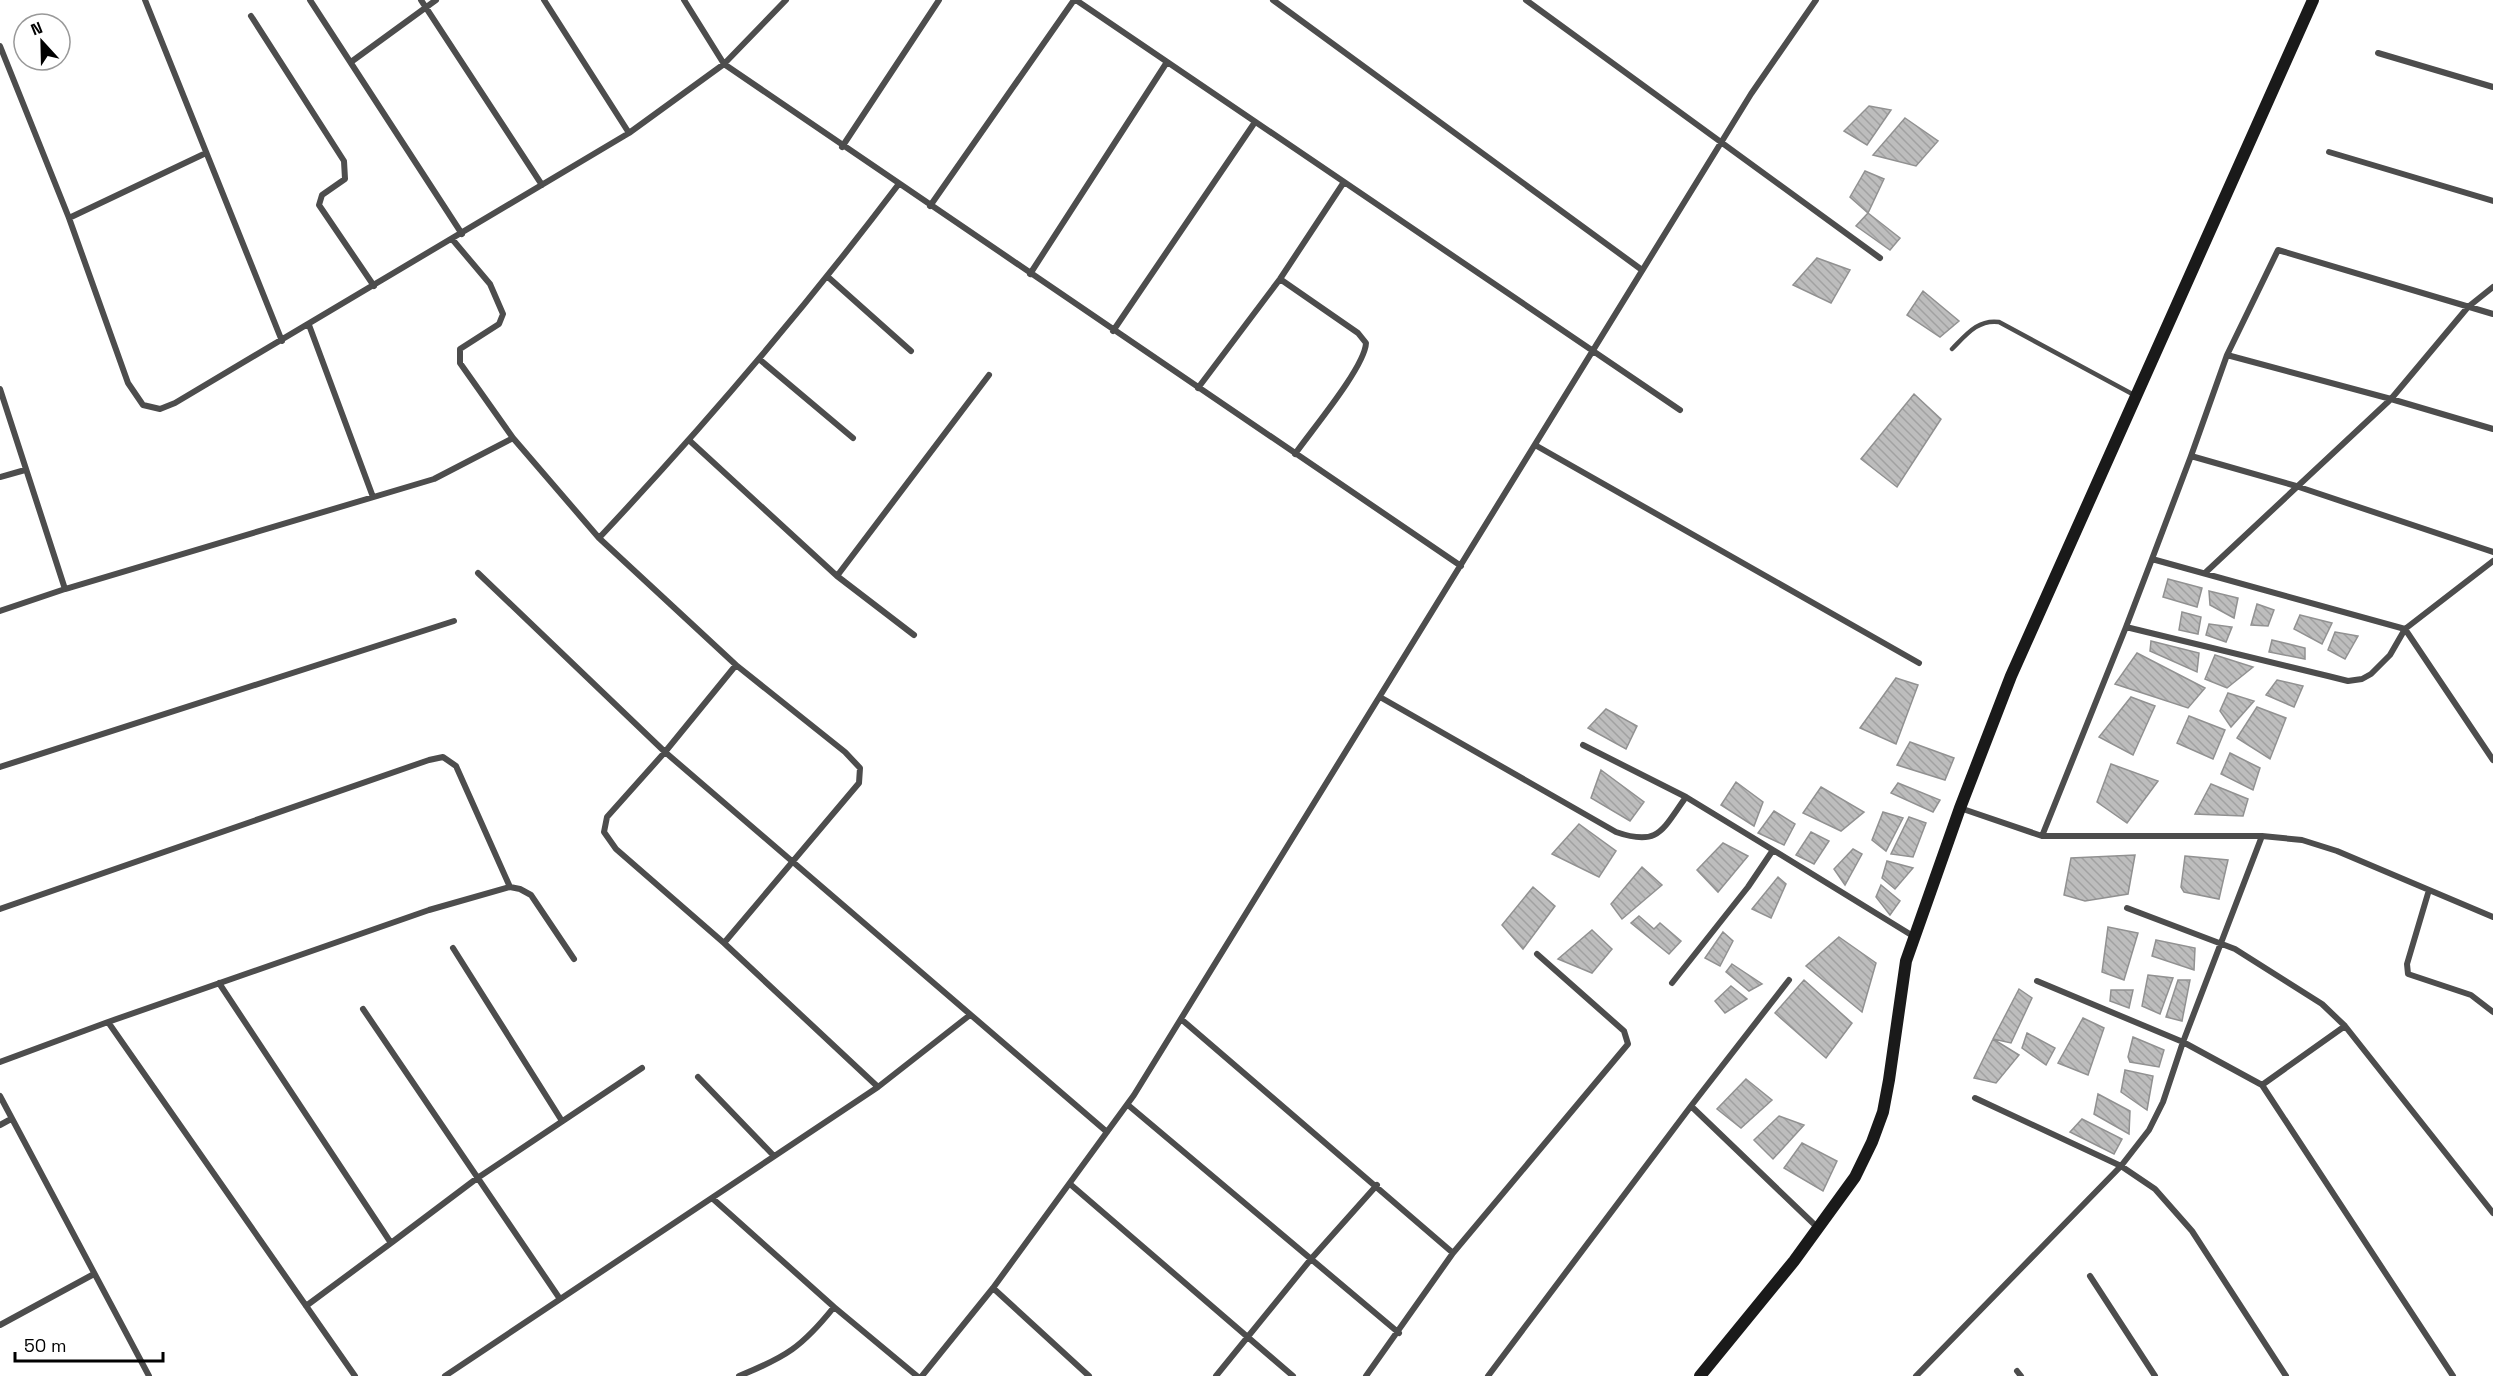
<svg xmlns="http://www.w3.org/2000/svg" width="2493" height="1376" font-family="'Space Grotesk',sans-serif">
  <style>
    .building { fill: url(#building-back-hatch); stroke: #919191; stroke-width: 1.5 }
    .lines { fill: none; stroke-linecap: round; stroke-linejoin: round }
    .lane { stroke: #4d4d4d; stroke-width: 4.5 }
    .street { stroke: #4d4d4d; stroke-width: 6 }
    .secondary { stroke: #1a1a1a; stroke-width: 12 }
  </style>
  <defs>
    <pattern id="building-back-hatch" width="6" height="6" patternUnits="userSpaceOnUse" patternTransform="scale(1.5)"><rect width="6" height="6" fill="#bdbdbd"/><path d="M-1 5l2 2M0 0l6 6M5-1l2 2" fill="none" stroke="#a1a1a1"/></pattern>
  </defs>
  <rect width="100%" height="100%" fill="#fff"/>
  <path class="building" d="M1869,106L1891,110L1867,145L1844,131Z
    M1905,118L1938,141L1916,166L1873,155Z
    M1865,171L1884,179L1868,213L1850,197Z
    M1868,213L1900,238L1890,250L1856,226Z
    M1817,258L1850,270L1831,303L1793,285Z
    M1923,291L1959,321L1940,337L1907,315Z
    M1914,394L1941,419L1897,487L1861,459Z
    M2168,579L2202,588L2197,607L2163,597Z
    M2209,591L2238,598L2234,618L2210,605Z
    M2257,604L2274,610L2268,626L2251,625Z
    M2182,612L2201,617L2198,634L2179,630Z
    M2300,615L2332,623L2322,644L2294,629Z
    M2209,624L2232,627L2226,642L2206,635Z
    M2335,632L2358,636L2345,659L2328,650Z
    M2272,640L2305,648V659L2269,652Z
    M2151,641L2199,653L2197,672L2150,651Z
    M2137,653L2205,688L2188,708L2115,684Z
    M2215,655L2253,667L2227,688L2205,679Z
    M1896,678L1918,685L1896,744L1860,728Z
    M2277,680L2303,686L2294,707L2266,695Z
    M2228,693L2254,701L2231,727L2220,711Z
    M2131,697L2155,706L2133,755L2099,737Z
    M2257,707L2286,718L2270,759L2237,738Z
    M1606,709L1637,726L1626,749L1588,728Z
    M2189,716L2225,730L2213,759L2177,743Z
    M1910,742L1954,758L1945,780L1897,765Z
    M2230,753L2260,768L2253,790L2221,774Z
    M2111,764L2158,781L2127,823L2097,802Z
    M1601,770L1644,802L1630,821L1591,798Z
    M1736,782L1763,802L1754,826L1721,805Z
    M1898,783L1940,800L1933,812L1891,793Z
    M2211,784L2248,799L2243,816L2195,814Z
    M1821,787L1864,812L1841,831L1803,813Z
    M1774,811L1795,824L1784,845L1758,833Z
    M1883,812L1903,818L1886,851L1872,840Z
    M1909,817L1926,823L1913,857L1891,854Z
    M1579,824L1616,851L1599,877L1552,854Z
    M1811,832L1829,841L1814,864L1796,855Z
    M1723,843L1748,856L1718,892L1697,870Z
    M1853,849L1862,854L1845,885L1834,869Z
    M2135,855L2128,894L2085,901L2064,895L2071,858Z
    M2185,856L2228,860L2219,899L2184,892L2181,887Z
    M1887,861L1913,868L1895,889L1882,878Z
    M1642,867L1662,885L1622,919L1611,904Z
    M1778,877L1786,884L1771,918L1752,909Z
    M1881,885L1900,901L1890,915L1876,897Z
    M1533,887L1555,906L1523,949L1502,925Z
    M1639,916L1654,929L1660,923L1681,941L1669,954L1631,923Z
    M2108,927L2138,933L2124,980L2102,972Z
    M1592,930L1612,949L1592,973L1558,959Z
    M1723,932L1733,941L1720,966L1705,958Z
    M1839,937L1876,963L1862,1012L1806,966Z
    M2156,940L2195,948L2194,970L2152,956Z
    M1732,964L1762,984L1749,991L1726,972Z
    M2148,975L2173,978L2160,1014L2142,1006Z
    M1804,980L1852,1023L1826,1058L1775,1013Z
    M2178,980H2190L2182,1021L2166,1017Z
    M1731,986L1747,999L1725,1013L1715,1001Z
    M2019,989L2032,998L2011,1043L1993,1039Z
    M2111,990H2133L2129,1008L2110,1001Z
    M2083,1018L2104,1028L2088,1075L2058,1063Z
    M2027,1033L2055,1048L2046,1065L2022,1048Z
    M2133,1037L2164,1050L2159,1067L2130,1062L2128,1057Z
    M1993,1039L2019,1055L1996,1083L1974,1078Z
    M2125,1070L2153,1076L2147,1110L2121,1092Z
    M1746,1079L1772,1100L1741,1128L1717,1109Z
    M2098,1094L2130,1111L2129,1134L2094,1114Z
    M1779,1116L1804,1125L1773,1159L1754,1140Z
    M2082,1119L2122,1139L2114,1154L2070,1132Z
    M1802,1143L1837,1161L1823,1191L1784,1168Z"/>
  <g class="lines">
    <path class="lane" d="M1952,349C1966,335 1978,319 1999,322L2136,396"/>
    <path class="street" d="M145,0L282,341
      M310,0L462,234
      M421,0L542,185
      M544,0L629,133
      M684,0L724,64L1461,566
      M1076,0L1680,410
      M1273,0L1642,270
      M1526,0L1880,258
      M251,16L344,161L345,179L322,195L319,205L374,286
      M0,46L69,218L128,383L143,405L160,409L175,403L629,133L724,64L786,0
      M2378,53L2493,87
      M351,62L436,0
      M842,147L939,0
      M2329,152L2493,201
      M930,206L1074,0
      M69,218L206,153
      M452,239L490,284L503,314L499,324L460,349V363L513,438
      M1030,274L1167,62
      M828,277L911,351
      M1280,279L1358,333L1366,343C1365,367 1311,431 1295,454
      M309,325L373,497
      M1113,331L1255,122
      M2227,355L2391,399L2493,429
      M759,359L853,438
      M1198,388L1280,279L1344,182
      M0,389L65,589L0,611
      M690,441L837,576L914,635
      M1535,445L1919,663
      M2191,456L2227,355L2278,250L2493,314
      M0,477L25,470
      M599,538C705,425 805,308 898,185
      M2152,559L2191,456L2296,486L2493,552
      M478,573L665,752L736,665
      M2205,573L2391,399L2468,307L2493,287
      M837,576L989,375
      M65,589L434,479L513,438L599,538L736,665L845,752L860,768L859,783L724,943L878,1087L445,1376
      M2126,627L2152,559L2405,629L2493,760
      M1380,697L1616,832C1659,847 1662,830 1686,797L1773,850
      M1583,745L1686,797
      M0,767L454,621
      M1960,808L2042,836H2262L2302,840L2337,851L2493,917
      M2042,836L2126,627L2328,676L2348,681L2362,679L2371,674L2390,655L2405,629L2493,561
      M510,887L520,889L531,895L574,959
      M2429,890L2407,964L2408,974L2471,995L2493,1012
      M2127,908L2235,949L2322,1004L2345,1026L2493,1213
      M0,909L429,760L443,757L456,766L510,887L429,910L108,1022
      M724,943L616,849L604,832L607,817L665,752L1107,1132
      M453,948L562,1121
      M2037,981L2183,1042L2262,1085L2453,1376
      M219,983L391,1243L306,1306
      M1672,983L1748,887L1773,850L1913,936
      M363,1009L560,1299
      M1181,1019L1453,1253
      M0,1062L108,1022L355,1376
      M698,1077L774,1156
      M2262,1085L2345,1026
      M878,1087L970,1015
      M0,1096L149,1376
      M1975,1098L2121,1166L2155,1189L2192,1231L2286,1376
      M1128,1105L1399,1333
      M1691,1106L1789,980
      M0,1125L11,1119
      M1070,1184L1293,1376
      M712,1198L834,1307C802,1347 786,1357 739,1376
      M391,1243L476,1179L642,1068
      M2090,1276L2155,1376
      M993,1288L1089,1376
      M834,1307L917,1376
      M0,1325L94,1274
      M2017,1371L2021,1376
      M922,1376L993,1288L1134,1095L1751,94L1816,0
      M1216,1376L1311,1259L1377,1185
      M1366,1376L1453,1253L1628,1044L1624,1031L1537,954
      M1488,1376L1691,1106L1817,1227
      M1916,1376L2121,1166L2149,1130L2163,1102L2183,1042L2262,836"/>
    <path class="secondary" d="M1700,1376L1794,1261L1855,1177L1872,1142L1883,1112L1889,1080L1906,961L1960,808L2011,676L2313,0"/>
  </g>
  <g transform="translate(42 42) rotate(338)"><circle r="28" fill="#ffffff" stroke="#999999" stroke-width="1.5"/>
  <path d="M0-4.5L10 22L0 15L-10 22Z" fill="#000000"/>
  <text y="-9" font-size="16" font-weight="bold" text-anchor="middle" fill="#000000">N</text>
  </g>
  <path d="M15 1352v9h148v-9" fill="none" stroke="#000000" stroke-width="3"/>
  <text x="24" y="1352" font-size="18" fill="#000000" stroke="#ffffff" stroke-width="4.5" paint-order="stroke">50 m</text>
</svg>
